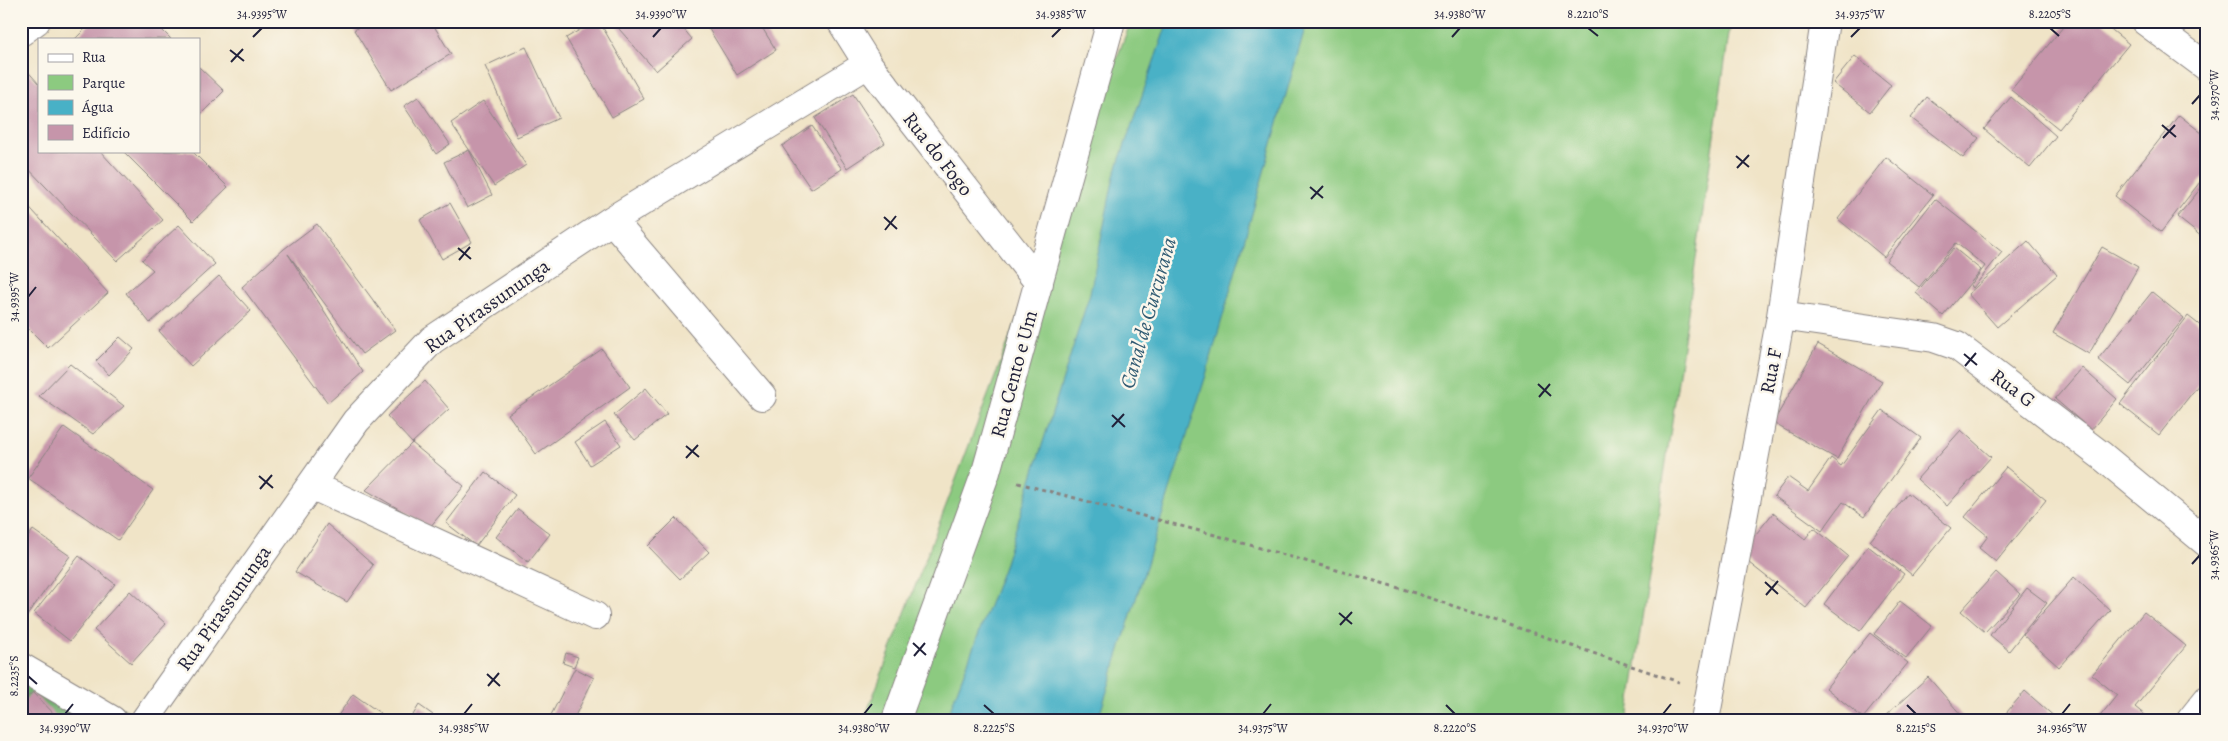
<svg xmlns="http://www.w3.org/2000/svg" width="2228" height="741" font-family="Alegreya,serif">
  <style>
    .green { fill: #8cca80; stroke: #57765e }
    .forest { fill: #71ae6e; stroke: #4a6854 }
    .water { fill: #48b1c6; stroke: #356a80 }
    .building { fill: #c695aa }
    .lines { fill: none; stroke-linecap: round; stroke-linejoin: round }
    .minor-casing { stroke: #898381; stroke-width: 30 }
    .path { stroke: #898381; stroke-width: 3; stroke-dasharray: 4 4; stroke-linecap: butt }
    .minor { stroke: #fff; stroke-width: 28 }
    .ticks { fill: none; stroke: #22223b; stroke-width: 2 }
    .labels { text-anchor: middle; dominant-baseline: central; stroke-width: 5; stroke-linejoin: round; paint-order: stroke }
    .street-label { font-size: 20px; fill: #22223b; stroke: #fbf7ec }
    .water-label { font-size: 21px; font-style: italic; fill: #315b73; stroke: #fbf7ec }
    .neatline { fill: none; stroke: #22223b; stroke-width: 2 }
    .ticks-label { font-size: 12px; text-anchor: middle; fill: #22223b }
  </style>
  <rect width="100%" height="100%" fill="#fbf7ec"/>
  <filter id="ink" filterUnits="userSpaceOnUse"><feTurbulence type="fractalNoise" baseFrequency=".02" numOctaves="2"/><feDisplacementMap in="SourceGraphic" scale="10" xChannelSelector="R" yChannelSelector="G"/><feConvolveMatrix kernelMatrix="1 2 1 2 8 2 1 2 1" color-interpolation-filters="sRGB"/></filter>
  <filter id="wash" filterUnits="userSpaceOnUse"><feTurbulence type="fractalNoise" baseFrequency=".0096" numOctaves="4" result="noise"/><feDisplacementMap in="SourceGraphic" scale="20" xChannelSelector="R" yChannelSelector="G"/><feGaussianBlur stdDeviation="1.12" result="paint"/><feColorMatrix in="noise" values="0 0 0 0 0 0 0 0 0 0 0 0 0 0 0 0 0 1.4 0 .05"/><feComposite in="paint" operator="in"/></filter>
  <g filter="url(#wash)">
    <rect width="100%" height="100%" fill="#f0e4c7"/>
    <path class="green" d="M1131,21H1731L1628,720H864Z"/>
    <path class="forest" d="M21,669L153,720H21Z"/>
    <path class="water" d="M1168,21H1307L1206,375L1098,720H946L1003,569L1090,293L1114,176Z"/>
    <g id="blocks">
      <path class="building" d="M93,21H153L171,39H75Z
        M369,21H431L451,54L391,90L354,30Z
        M595,21H599L644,99L612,117L566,38Z
        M612,21H677L692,39L656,71Z
        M704,21H758L776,50L737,75Z
        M2068,21H2101L2129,44L2059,129L2011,90Z
        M526,47L559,118L517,137L485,66Z
        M1855,56L1891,85L1870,112L1833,83Z
        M23,66L39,84V151H100L163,220L117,261L21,161Z
        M199,67L224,91L199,116Z
        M853,94L885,143L847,168L815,118Z
        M418,97L450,144L436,154L404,106Z
        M1927,97L1979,138L1963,158L1911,118Z
        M2011,97L2056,136L2030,168L1984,129Z
        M483,101L526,165L494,186L451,123Z
        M2179,115L2207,137V173L2161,232L2115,196Z
        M812,126L842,169L811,189L782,146Z
        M469,150L492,195L467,208L444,162Z
        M123,151H192L228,187L193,221Z
        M1886,157L1933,195L1884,257L1838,219Z
        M2207,181V241L2177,217Z
        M21,198L108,293L48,348L21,321Z
        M1935,199L2002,252L1973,288L1970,286L1985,266L1956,243L1919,287L1886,261Z
        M450,203L472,242L442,259L420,220Z
        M317,224L395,330L362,354L288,254L363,372L328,403L242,287L284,249Z
        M179,225L215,264L150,323L126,293L153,270L142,260Z
        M2028,241L2057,275L1997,327L1968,294Z
        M2102,247L2138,267L2089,354L2053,333Z
        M1954,248L1981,270L1943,316L1916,293Z
        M219,276L251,311L191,366L159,331Z
        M2152,292L2184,318L2130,385L2098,359Z
        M2188,316L2207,331V374L2159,435L2120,404Z
        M120,337L134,349L109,375L96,361Z
        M1818,344L1882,381L1837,459L1773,423Z
        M602,349L630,387L536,454L508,414Z
        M70,364L124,406L93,434L39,396Z
        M2082,368L2117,399L2091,430L2055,399Z
        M425,381L449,409L412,443L387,416Z
        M646,388L667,414L635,440L614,415Z
        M1882,410L1921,438L1864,517L1843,502L1822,531L1774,496L1788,477L1808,491L1831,458L1841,466Z
        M605,422L621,445L590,465L575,442Z
        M64,427L153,490L118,540L28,478Z
        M1961,430L1991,457L1947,506L1917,479Z
        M412,443L464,486L430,527L366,490Z
        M2006,467L2046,500L1996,562L1979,548L1988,536L1965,517Z
        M485,472L515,495L476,546L446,523Z
        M1908,493L1951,528L1912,575L1870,541Z
        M518,509L550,534L528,562L496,537Z
        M1773,513L1805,539L1814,528L1848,556L1806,608L1739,555Z
        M676,518L709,552L680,579L648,546Z
        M327,524L373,565L347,602L295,572Z
        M33,530L70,556L21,624V547Z
        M1868,546L1904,574L1860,631L1824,604Z
        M79,556L115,584L70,641L34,613Z
        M1996,572L2020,594L1985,632L1961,611Z
        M2074,577L2110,610L2059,667L2023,635Z
        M2027,588L2047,603L2009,651L1990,635Z
        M130,591L166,624L131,663L94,630Z
        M1900,601L1932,626L1906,658L1874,634Z
        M2144,612L2186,646L2135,707L2151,720H2097L2117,695L2092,675Z
        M1870,633L1908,663L1863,718L1826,688Z
        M566,653L578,657L574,667L563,663Z
        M575,668L594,678L573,720H554L550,717Z
        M1928,677L1963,717L1960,720H1889L1885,716Z
        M2025,691L2057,719L2056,720H2000Z
        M33,692L59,719L61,717L63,720H21V703Z
        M353,694L390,720H335Z
        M419,705L440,720H410Z"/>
    </g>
  </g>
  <g filter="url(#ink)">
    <use href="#blocks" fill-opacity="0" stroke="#898381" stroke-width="1"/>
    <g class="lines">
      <g class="minor-casing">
        <path id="minor" d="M841,21L868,64L1039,283
          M2145,21L2207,67
          M21,32L36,21
          M612,220L762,396
          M1781,316L1934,338L1957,346L2102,456L2207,543
          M311,485L595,616
          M21,667L112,720
          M145,720L356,421L432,340L612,220L868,64
          M896,720L986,472L1111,21
          M1705,720L1781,316L1825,21
          M2191,720L2207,700"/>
      </g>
      <path class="path" d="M1018,483L1215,535L1406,590L1679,682"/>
      <use href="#minor" class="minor"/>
    </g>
  </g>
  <path class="ticks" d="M1588,28L1598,36M2050,28L2059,36M253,37L262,28M653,37L661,28M1052,37L1061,28M1452,37L1460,28M1851,37L1860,28M230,50L244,61M231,62L243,49M2192,104L2200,95M2162,125L2176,137M2163,138L2175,125M1736,156L1749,167M1737,168L1749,155M1310,187L1323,198M1311,199L1323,186M884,217L897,229M885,230L896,216M458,248L471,259M459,260L470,247M28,297L36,287M1964,354L1977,365M1965,366L1976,353M1538,384L1551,396M1539,397L1550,384M1112,415L1125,427M1112,427L1124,414M686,446L699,457M686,458L698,445M259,476L273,488M260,489L272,475M2192,564L2200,555M1765,582L1778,594M1766,595L1778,581M1339,613L1352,624M1340,625L1352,612M913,643L926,655M914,656L925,643M487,674L500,686M28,676L37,684M488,686L499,673M984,705L994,714M1446,705L1455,714M1907,705L1916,714M65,714L73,704M464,714L472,704M864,714L872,704M1263,714L1271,704M1663,714L1671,704M2062,714L2070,704"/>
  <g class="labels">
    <g class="street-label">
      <text transform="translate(938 154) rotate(52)">Rua do Fogo</text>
      <text transform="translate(487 306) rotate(-35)">Rua Pirassununga</text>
      <text transform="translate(1771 371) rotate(-79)">Rua F</text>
      <text transform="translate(1014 374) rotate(-75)">Rua Cento e Um</text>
      <text transform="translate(2013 388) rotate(37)">Rua G</text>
      <text transform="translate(224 608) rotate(-55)">Rua Pirassununga</text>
    </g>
    <g class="water-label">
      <text transform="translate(1148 313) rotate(-74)">Canal de Curcurana</text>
    </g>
  </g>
  <rect width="2228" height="741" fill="none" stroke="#fbf7ec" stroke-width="55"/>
  <rect x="38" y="38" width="162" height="115" fill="#fbf7ec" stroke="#a4a2a5"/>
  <rect x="48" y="54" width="25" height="8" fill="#ffffff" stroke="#a4a2a5"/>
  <text x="82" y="62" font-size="15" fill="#22223b">Rua</text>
  <rect x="48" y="75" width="25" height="15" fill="#8cca80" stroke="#a4a2a5"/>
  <text x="82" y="88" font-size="15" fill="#22223b">Parque</text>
  <rect x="48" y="100" width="25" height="15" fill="#48b1c6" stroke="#a4a2a5"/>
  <text x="82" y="112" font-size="15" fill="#22223b">Água</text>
  <rect x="48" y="125" width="25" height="15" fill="#c695aa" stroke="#a4a2a5"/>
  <text x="82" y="138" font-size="15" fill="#22223b">Edifício</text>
  <rect x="28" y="28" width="2172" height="686" class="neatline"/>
  <g class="ticks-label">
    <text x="262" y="18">34.9395°W</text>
    <text x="661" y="18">34.9390°W</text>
    <text x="1061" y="18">34.9385°W</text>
    <text x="1460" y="18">34.9380°W</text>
    <text x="1588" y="18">8.2210°S</text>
    <text x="1860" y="18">34.9375°W</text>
    <text x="2050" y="18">8.2205°S</text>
    <text transform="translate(2214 95) rotate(-90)" y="4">34.9370°W</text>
    <text transform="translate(14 297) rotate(-90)" y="4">34.9395°W</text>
    <text transform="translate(2214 555) rotate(-90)" y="4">34.9365°W</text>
    <text transform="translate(14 676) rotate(-90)" y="4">8.2235°S</text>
    <text x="65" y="732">34.9390°W</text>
    <text x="464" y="732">34.9385°W</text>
    <text x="864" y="732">34.9380°W</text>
    <text x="994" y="732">8.2225°S</text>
    <text x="1263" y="732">34.9375°W</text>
    <text x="1455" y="732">8.2220°S</text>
    <text x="1663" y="732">34.9370°W</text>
    <text x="1916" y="732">8.2215°S</text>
    <text x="2062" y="732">34.9365°W</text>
  </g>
</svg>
